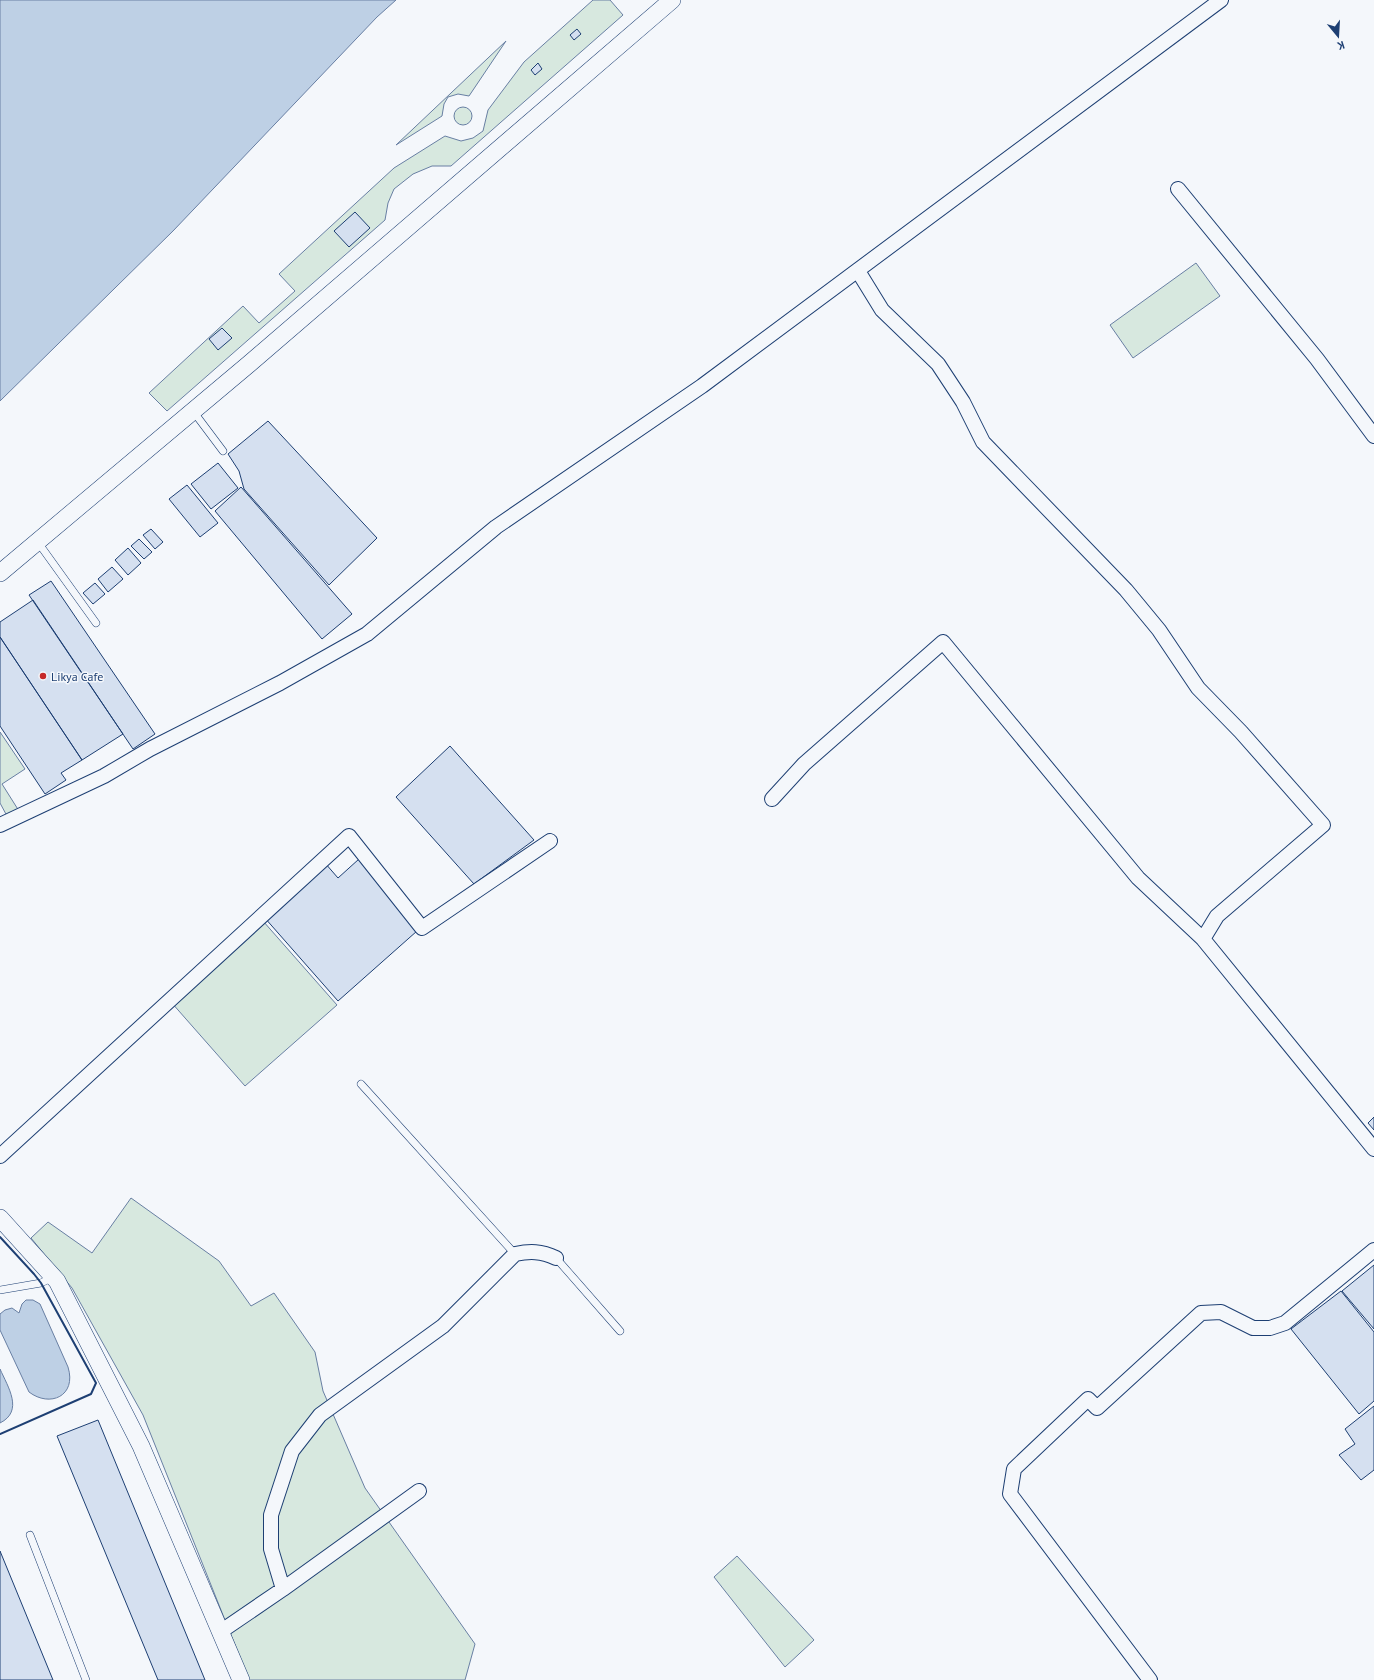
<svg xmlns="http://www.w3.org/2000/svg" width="1374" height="1680" font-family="'PT Sans',sans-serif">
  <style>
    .green { fill: #d7e8df; stroke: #687fa3 }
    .water { fill: #bed0e5; stroke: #687fa3 }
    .building { fill: #d5e0f0; stroke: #1d3f73 }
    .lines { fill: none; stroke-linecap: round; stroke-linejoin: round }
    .service-casing { stroke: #1d3f73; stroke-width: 8 }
    .minor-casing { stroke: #1d3f73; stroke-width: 16 }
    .tertiary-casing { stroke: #1d3f73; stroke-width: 18 }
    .service { stroke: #f4f7fb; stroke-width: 7 }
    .minor { stroke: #f4f7fb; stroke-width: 14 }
    .tertiary { stroke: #f4f7fb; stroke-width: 17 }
    .wall { stroke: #1d3f73; stroke-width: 2 }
    .poi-dot { fill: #c62828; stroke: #f4f7fb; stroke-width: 1.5 }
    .labels { text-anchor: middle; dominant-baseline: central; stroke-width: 3; stroke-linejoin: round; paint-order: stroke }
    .poi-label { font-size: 12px; fill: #1d3f73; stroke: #f4f7fb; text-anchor: start }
  </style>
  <rect width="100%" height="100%" fill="#f4f7fb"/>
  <path class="green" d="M593,0H610L623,15L451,166H432L413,174L394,189L388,203L385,220L167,411L149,393L243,306L259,323L295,291L279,274L394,168L445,136L461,141L473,138L483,131L488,110L524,62Z
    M506,41L469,96L458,94L448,97L444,104L442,116L396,145Z
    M454 116a9 9 0 1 1 18 0a9 9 0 1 1-18 0Z
    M1196,263L1220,296L1133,358L1110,325Z
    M0,732L25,769L2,784L19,811L7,816L0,803Z
    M263,921L337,1005L245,1086L171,1002Z
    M131,1198L219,1261L251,1306L274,1293L315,1352L323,1391L365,1488L475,1644L465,1680H249L143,1415L72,1288L31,1238L48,1222L92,1253Z
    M737,1556L814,1640L785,1667L714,1577Z"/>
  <path class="water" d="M0,0H396L377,17L173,231L0,401Z
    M26,1300H33L40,1304L68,1367C77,1396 50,1408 29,1392L0,1330V1314L5,1310L12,1308L19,1313L22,1304Z
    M0,1369C8,1387 24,1411 0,1423Z"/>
  <path class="building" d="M577,29L581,34L574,40L570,35Z
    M538,63L542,69L535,75L531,70Z
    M355,212L370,228L349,247L334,231Z
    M222,328L232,338L218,350L209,339Z
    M268,421L377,538L329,585L244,489L239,471L228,454Z
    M218,463L238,488L211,509L191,484Z
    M187,485L218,523L200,537L169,499Z
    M241,487L352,614L322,639L215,511Z
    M151,529L163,542L155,549L143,535Z
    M139,539L152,552L144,559L131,546Z
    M128,548L141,563L128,575L115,560Z
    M112,567L123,579L108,592L98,579Z
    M51,581L155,734L133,749L29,595Z
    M95,583L105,594L93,604L83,593Z
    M33,600L123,734L82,760L0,637V622Z
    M0,637L82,760L61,773L66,780L45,794L0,726Z
    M450,746L534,840L474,884L396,797Z
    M359,859L417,931L338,1001L264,917L325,863L338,878Z
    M1374,1117V1130L1368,1123Z
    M1374,1265V1329L1342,1291Z
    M1341,1291L1374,1332V1401L1359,1414L1291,1329Z
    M1374,1406V1470L1361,1480L1339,1455L1355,1444L1345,1429Z
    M98,1420L205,1680H158L57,1436Z
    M0,1551L53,1680H0Z"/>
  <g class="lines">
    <g class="service-casing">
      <path id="service" d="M193,411L223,451
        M37,541L96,623
        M361,1084L515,1254
        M556,1258L620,1331
        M0,1290L41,1283L53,1277
        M30,1535L86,1680"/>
    </g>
    <g class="minor-casing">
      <path id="minor" d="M1178,189L1317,359L1374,436
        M858,271L882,310L938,364L963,402L983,442L1126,590L1159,630L1198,688L1241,732L1323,825L1217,916L1203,939
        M772,799L804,764L943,642L1138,878L1203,939L1374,1149
        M0,825L104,776L150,749L280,683L367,634L496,527L702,386L1221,0
        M0,1156L349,836L422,928L550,841
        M283,1589L419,1491
        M220,1632L283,1589L271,1549V1515L292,1451L320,1415L443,1326L515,1254C530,1251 541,1251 556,1258
        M1150,1680L1010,1494L1014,1469L1088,1399L1097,1408L1201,1313L1221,1312L1253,1328H1270L1285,1323L1374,1250"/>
    </g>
    <g class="tertiary-casing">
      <path id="tertiary" d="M0,573L249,364L672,0
        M0,1218L57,1281L141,1446L241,1680"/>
    </g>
    <use href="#service" class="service"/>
    <use href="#minor" class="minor"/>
    <use href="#tertiary" class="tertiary"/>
    <path class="wall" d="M0,1237L34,1274L41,1283L96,1383L91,1394L0,1434"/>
  </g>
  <circle class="poi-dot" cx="43" cy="676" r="4"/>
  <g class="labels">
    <g class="poi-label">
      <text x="51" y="676">Likya Cafe</text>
    </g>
  </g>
  <g transform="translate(1338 36) rotate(162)" stroke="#f4f7fb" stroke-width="3" paint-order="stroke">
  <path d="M0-3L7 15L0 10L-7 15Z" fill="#1d3f73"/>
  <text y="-6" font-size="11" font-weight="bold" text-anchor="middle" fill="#1d3f73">K</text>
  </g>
</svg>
